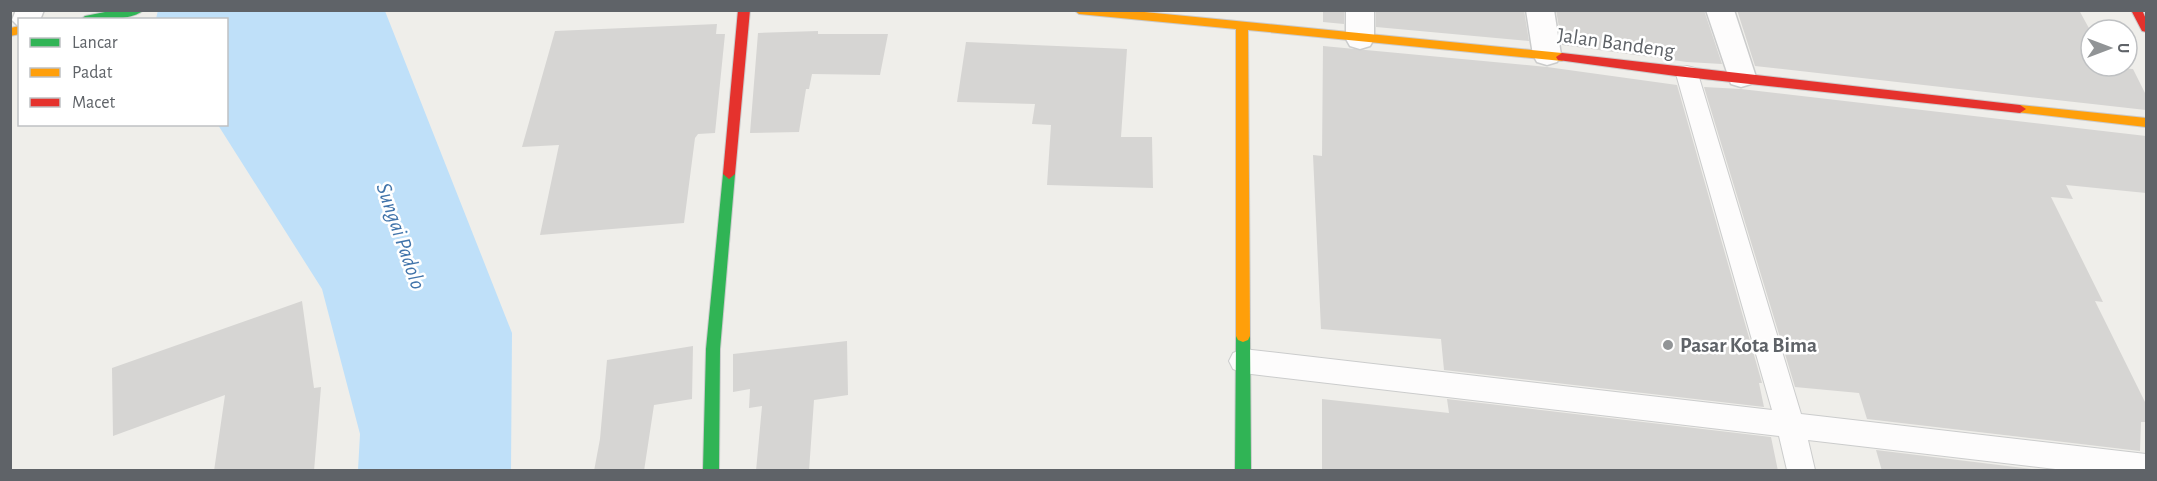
<svg xmlns="http://www.w3.org/2000/svg" width="2157" height="481" font-family="'Alegreya Sans',sans-serif">
  <style>
    .water { fill: #bfe0f9 }
    .building { fill: #d6d5d3 }
    .lines { fill: none; stroke-linecap: round; stroke-linejoin: round }
    .lane-casing { stroke: #cbcccc; stroke-width: 2 }
    .street-casing { stroke: #cbcccc; stroke-width: 3 }
    .fast-casing { stroke: #cacacb; stroke-width: 2 }
    .slow-casing { stroke: #cacacb; stroke-width: 2 }
    .jam-casing { stroke: #cacacb; stroke-width: 2 }
    .lane { fill: #fdfcfc; fill-rule: evenodd }
    .street { fill: #fdfcfc; fill-rule: evenodd }
    .fast { fill: #30b455; fill-rule: evenodd }
    .slow { fill: #ff9f0a; fill-rule: evenodd }
    .jam { fill: #e5322d; fill-rule: evenodd }
    .poi-dot { fill: #919496; stroke: #fff; stroke-width: 2 }
    .labels { text-anchor: middle; dominant-baseline: central; stroke-width: 5; stroke-linejoin: round; paint-order: stroke }
    .street-label { font-size: 21px; fill: #5f6368; stroke: #fff }
    .poi-label { font-size: 21px; font-weight: bold; fill: #5f6368; stroke: #fff; text-anchor: start }
    .water-label { font-size: 22px; font-style: italic; fill: #4174aa; stroke: #fff }
  </style>
  <rect width="100%" height="100%" fill="#efeeea"/>
  <path class="water" d="M158,10L385,11L512,333L511,470H358L360,434L322,289L218,125L226,124V20L156,19Z"/>
  <path class="building" d="M1323,10H1344V24L1323,22Z
    M1376,10H1524L1529,41L1376,27Z
    M1556,10H1704L1722,64L1687,62L1562,45Z
    M1737,10H2079L2091,32V66L2133,69L2146,95V110L1755,66Z
    M717,24L716,34H725L715,133L698,134L695,138L684,223L540,235L559,145L522,147L555,31Z
    M818,31V34H888L880,75L812,74L809,89H806L799,132L750,133L758,33Z
    M966,42L1127,49L1121,137H1152L1153,188L1047,185L1051,125L1032,124L1035,104L957,102Z
    M1323,46L1547,67L1677,85L1762,383H1759L1764,407L1444,370L1441,339L1321,329L1313,155L1322,156Z
    M1704,87L1741,89L2146,136V193L2066,185L2073,199L2051,197L2103,302L2095,301L2146,404V422H2141L2140,451L1867,419L1859,393L1795,387Z
    M302,301L314,388L321,387L314,471H214L225,395L113,436L112,368Z
    M847,341L848,395L814,400L809,471H756L762,406L749,408L750,389L733,392V354Z
    M693,346L692,399L654,405L644,471H594L600,439L607,360Z
    M1322,399L1449,413L1447,399L1771,437L1778,471H1322Z
    M1876,450L2049,471H1882Z"/>
  <g class="lines">
    <g class="lane-casing">
      <path id="lane" d="M1687,66L1695,68L1698,74L1801,414L2146,454V470H2064L1808,440L1815,470H1787L1779,436L1243,373L1233,369L1229,361L1233,353L1243,349L1772,410L1676,74L1679,68Z"/>
    </g>
    <g class="street-casing">
      <path id="street" d="M16,10H44L40,20H20V28L12,20Z
        M1346,10H1374V39L1370,46L1360,49L1350,46L1346,39Z
        M1526,10H1554L1561,55L1557,62L1547,65L1537,62L1533,55Z
        M1706,10H1734L1756,77L1751,84L1741,87L1731,84Z"/>
    </g>
    <g class="fast-casing">
      <path id="fast" d="M115,10H144C131,21 97,20 80,20L85,16Z
        M729,169L735,174L720,349L719,470H703L706,349L723,174Z
        M1243,330L1248,332L1250,336L1251,470H1235L1236,336L1238,332Z"/>
    </g>
    <g class="slow-casing">
      <path id="slow" d="M1074,10H1124L1562,53L1568,57L1562,61L1248,30L1250,336L1248,340L1243,342L1238,340L1236,336V29L1079,14Z
        M20,26V34L10,36V28Z
        M2020,105L2146,118V127L2016,112L2014,109Z"/>
    </g>
    <g class="jam-casing">
      <path id="jam" d="M738,10H750L735,174L729,179L723,174Z
        M2131,10H2142L2146,19V32L2142,31Z
        M1562,53L2020,105L2026,109L2020,113L1676,76L1558,60L1556,57Z"/>
    </g>
    <use href="#lane" class="lane"/>
    <use href="#street" class="street"/>
    <use href="#fast" class="fast"/>
    <use href="#slow" class="slow"/>
    <use href="#jam" class="jam"/>
  </g>
  <circle class="poi-dot" cx="1668" cy="345" r="6"/>
  <g class="labels">
    <g class="street-label">
      <text transform="translate(1616 43) rotate(8)">Jalan Bandeng</text>
    </g>
    <g class="poi-label">
      <text x="1680" y="345">Pasar Kota Bima</text>
    </g>
    <g class="water-label">
      <text transform="translate(401 236) rotate(71)">Sungai Padolo</text>
    </g>
  </g>
  <rect width="2157" height="481" fill="none" stroke="#5f6368" stroke-width="24"/>
  <rect x="18" y="18" width="210" height="108" fill="#ffffff" stroke="#bfc1c3" stroke-width="1.5"/>
  <rect x="30" y="38" width="30" height="9" fill="#30b455" stroke="#bfc1c3" stroke-width="1.5"/>
  <text x="72" y="48" font-size="18" fill="#5f6368">Lancar</text>
  <rect x="30" y="68" width="30" height="9" fill="#ff9f0a" stroke="#bfc1c3" stroke-width="1.5"/>
  <text x="72" y="78" font-size="18" fill="#5f6368">Padat</text>
  <rect x="30" y="98" width="30" height="9" fill="#e5322d" stroke="#bfc1c3" stroke-width="1.5"/>
  <text x="72" y="108" font-size="18" fill="#5f6368">Macet</text>
  <g transform="translate(2109 48) rotate(90)"><circle r="28" fill="#ffffff" stroke="#bfc1c3" stroke-width="1.5"/>
  <path d="M0-4.5L10 22L0 15L-10 22Z" fill="#919496"/>
  <text y="-9" font-size="16" font-weight="bold" text-anchor="middle" fill="#5f6368">U</text>
  </g>
</svg>
